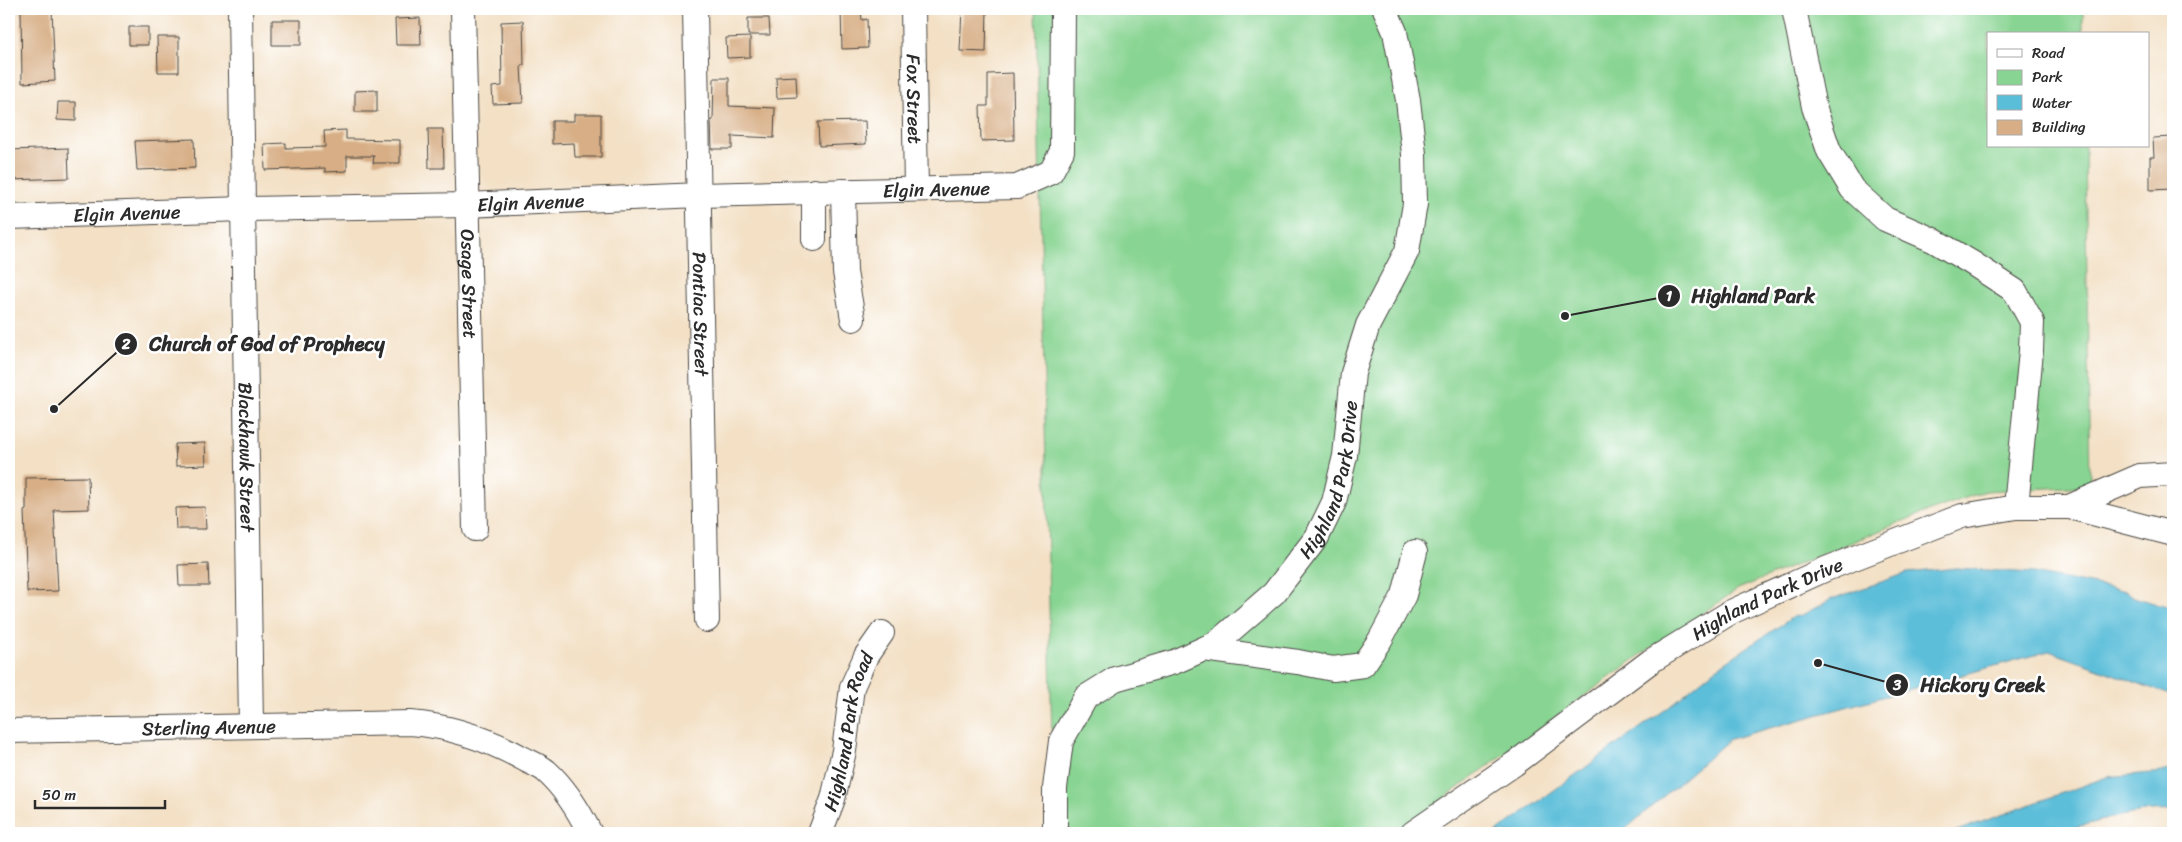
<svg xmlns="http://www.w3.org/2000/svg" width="2182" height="842" font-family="Sriracha,sans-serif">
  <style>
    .green { fill: #88d492; stroke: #5a805e }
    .water { fill: #5bbed9; stroke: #437482 }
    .building { fill: #d7ae85 }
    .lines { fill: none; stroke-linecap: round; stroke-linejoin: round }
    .minor-casing { stroke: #494642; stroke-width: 26 }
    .minor { stroke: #fff; stroke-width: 24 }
    .labels { text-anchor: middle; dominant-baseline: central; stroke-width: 5; stroke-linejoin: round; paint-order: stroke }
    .street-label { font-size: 19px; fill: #2b2b2b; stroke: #fff }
    .leader { fill: none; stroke: #2b2b2b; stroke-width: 2 }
    .callout-dot { fill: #2b2b2b; stroke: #fff; stroke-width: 2 }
    .mark-label { font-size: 15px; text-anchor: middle; font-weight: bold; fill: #fff }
    .callout-label { font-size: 20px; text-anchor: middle; font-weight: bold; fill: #2b2b2b; stroke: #fff; stroke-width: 5; stroke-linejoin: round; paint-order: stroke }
  </style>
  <rect width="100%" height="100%" fill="#fff"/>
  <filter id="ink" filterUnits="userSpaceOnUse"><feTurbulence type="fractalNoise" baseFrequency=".02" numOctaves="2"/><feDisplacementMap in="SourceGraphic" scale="10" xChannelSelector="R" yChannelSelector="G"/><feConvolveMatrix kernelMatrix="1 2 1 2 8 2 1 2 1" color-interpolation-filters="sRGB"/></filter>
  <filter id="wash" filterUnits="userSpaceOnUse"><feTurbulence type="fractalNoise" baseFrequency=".0096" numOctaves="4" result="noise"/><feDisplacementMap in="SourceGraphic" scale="20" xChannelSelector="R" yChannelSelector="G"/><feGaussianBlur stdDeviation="1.12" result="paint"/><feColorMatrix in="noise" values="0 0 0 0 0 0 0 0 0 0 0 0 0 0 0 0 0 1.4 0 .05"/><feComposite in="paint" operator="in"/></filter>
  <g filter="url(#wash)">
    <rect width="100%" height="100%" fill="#f3e0c5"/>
    <path class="green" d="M1036,9H2083V34H1988V146H2085L2090,486L1985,491L1913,517L1738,589L1639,656L1396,833H1061L1052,744Z"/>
    <path class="water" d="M1956,568L2034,573L2126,591L2134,597L2173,609V696L2049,651L1730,739L1621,833H1495L1669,707L1715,669L1793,617L1802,615L1832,599L1907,573Z
      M2173,771V811C2128,808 2088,828 2044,833C2014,837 1981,833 1951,833L2107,777Z"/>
    <g id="blocks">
      <path class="building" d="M21,9H52L55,81L22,83Z
        M841,9H861L862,20L867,19L868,48L842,49Z
        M962,9H987L986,52L960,51Z
        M420,18L421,45H396L395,19Z
        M748,18H769L770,35H748Z
        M272,20H301V45H272Z
        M523,21L524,65H521L523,103L493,104L492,87L502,86L501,22Z
        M129,27H148V45H129Z
        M157,37H179V72H158Z
        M750,37V57L727,58L726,38Z
        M1013,73L1014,140L981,141L980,106H988V74Z
        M796,76L797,97L777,98L776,77Z
        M714,78H729V106L775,108L774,138L732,136V149H712L711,120H713Z
        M377,90V112H355V91Z
        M58,102H76V121L57,120Z
        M574,114H601V157H575L574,143L552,144V121H574Z
        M865,121L866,144L819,146L818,122Z
        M428,129H443L444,168H429Z
        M346,130V139L400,140V163H373L374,156H347V171L325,172V168L265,170L264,144L286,143V148L325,147L324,131Z
        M2173,137V189L2150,190V157H2154L2153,138Z
        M194,139L195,168L137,170L135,141Z
        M68,148L69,178L10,180L9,150Z
        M205,443L206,465L176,466L175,444Z
        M88,477L89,509L54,510L58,591L27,592L24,511L26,510V478Z
        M205,507L206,529H176L175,508Z
        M208,564L209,586H179L178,565Z"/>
    </g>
  </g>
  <g filter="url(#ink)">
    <use href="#blocks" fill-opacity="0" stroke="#494642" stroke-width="1"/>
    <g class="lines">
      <g class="minor-casing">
        <g id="minor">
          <path id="s1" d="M240,9L251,725"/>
          <path id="s2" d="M463,9L475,529"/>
          <path id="s3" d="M695,9L707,620"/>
          <path id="s4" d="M913,9L916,189"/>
          <path d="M1794,9L1814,107L1829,151L1852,189L1885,219L1933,240L1972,263L2015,291L2032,322L2031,351L2016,507"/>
          <path d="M814,191V239"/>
          <path d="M843,191L845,272L853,319"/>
          <path id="s5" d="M9,217L243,209L466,205L700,195L1017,187L1051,172L1062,151L1063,9"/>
          <path d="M2069,507L2140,476L2173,474"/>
          <path d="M1204,649L1298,662L1333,669L1363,665L1380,640L1404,595L1415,552"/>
          <path id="s6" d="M9,731L410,723C451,726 490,740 526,760C532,763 541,767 546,771C565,788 579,811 590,833"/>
          <path id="s7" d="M820,833L833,799L844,751L852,687L866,656L882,633"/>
          <path id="s8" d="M1055,833V788L1061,741L1086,697L1115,679L1174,662L1215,644L1274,593L1317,537L1334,502L1345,456L1353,373L1368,325L1407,251L1415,204L1414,154L1408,100L1395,32L1385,9"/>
          <path id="s9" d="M1413,833L1514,764L1651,661L1731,612L1826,569L1962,516L2016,507H2069L2173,534"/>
        </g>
      </g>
      <use href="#minor" class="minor"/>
    </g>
  </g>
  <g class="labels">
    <g class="street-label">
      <text stroke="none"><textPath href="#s4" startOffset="90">Fox Street</textPath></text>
      <text stroke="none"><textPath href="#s5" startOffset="928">Elgin Avenue</textPath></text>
      <text stroke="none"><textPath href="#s5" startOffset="522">Elgin Avenue</textPath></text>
      <text stroke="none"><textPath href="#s5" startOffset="118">Elgin Avenue</textPath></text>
      <text stroke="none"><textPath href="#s2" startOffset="275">Osage Street</textPath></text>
      <text stroke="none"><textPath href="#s3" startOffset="305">Pontiac Street</textPath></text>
      <text stroke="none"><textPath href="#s1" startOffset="448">Blackhawk Street</textPath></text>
      <text stroke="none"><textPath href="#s8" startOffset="491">Highland Park Drive</textPath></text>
      <text stroke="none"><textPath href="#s9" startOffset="426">Highland Park Drive</textPath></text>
      <text stroke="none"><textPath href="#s6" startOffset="200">Sterling Avenue</textPath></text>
      <text stroke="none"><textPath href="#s7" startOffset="106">Highland Park Road</textPath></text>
    </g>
  </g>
  <path class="leader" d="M1565 316L1669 296M54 409L126 344M1818 663L1897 685"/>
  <g class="callout-dot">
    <circle cx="1565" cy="316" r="5"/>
    <circle cx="54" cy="409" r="5"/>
    <circle cx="1818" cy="663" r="5"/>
    <circle cx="1669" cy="296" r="12"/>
    <circle cx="126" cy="344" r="12"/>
    <circle cx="1897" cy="685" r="12"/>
  </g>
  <g class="mark-label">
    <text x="1669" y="301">1</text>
    <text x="126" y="349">2</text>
    <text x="1897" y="690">3</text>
  </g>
  <g class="callout-label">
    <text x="1753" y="303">Highland Park</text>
    <text x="267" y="351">Church of God of Prophecy</text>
    <text x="1983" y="692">Hickory Creek</text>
  </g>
  <rect width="2182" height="842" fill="none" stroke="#fff" stroke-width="30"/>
  <rect x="1987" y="32" width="162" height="115" fill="#ffffff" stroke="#aaaaaa"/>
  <rect x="1997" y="49" width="25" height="8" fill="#ffffff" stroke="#aaaaaa"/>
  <text x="2032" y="58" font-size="15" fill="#2b2b2b">Road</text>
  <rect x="1997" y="70" width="25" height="15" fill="#88d492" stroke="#aaaaaa"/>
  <text x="2032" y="82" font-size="15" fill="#2b2b2b">Park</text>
  <rect x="1997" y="95" width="25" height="15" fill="#5bbed9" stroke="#aaaaaa"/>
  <text x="2032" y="108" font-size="15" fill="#2b2b2b">Water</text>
  <rect x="1997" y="120" width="25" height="15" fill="#d7ae85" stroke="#aaaaaa"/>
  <text x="2032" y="132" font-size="15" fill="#2b2b2b">Building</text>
  <path d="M35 800v8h130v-8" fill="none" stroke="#2b2b2b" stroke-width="2.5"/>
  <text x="42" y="800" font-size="15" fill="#2b2b2b" stroke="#ffffff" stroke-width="4" paint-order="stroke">50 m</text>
</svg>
